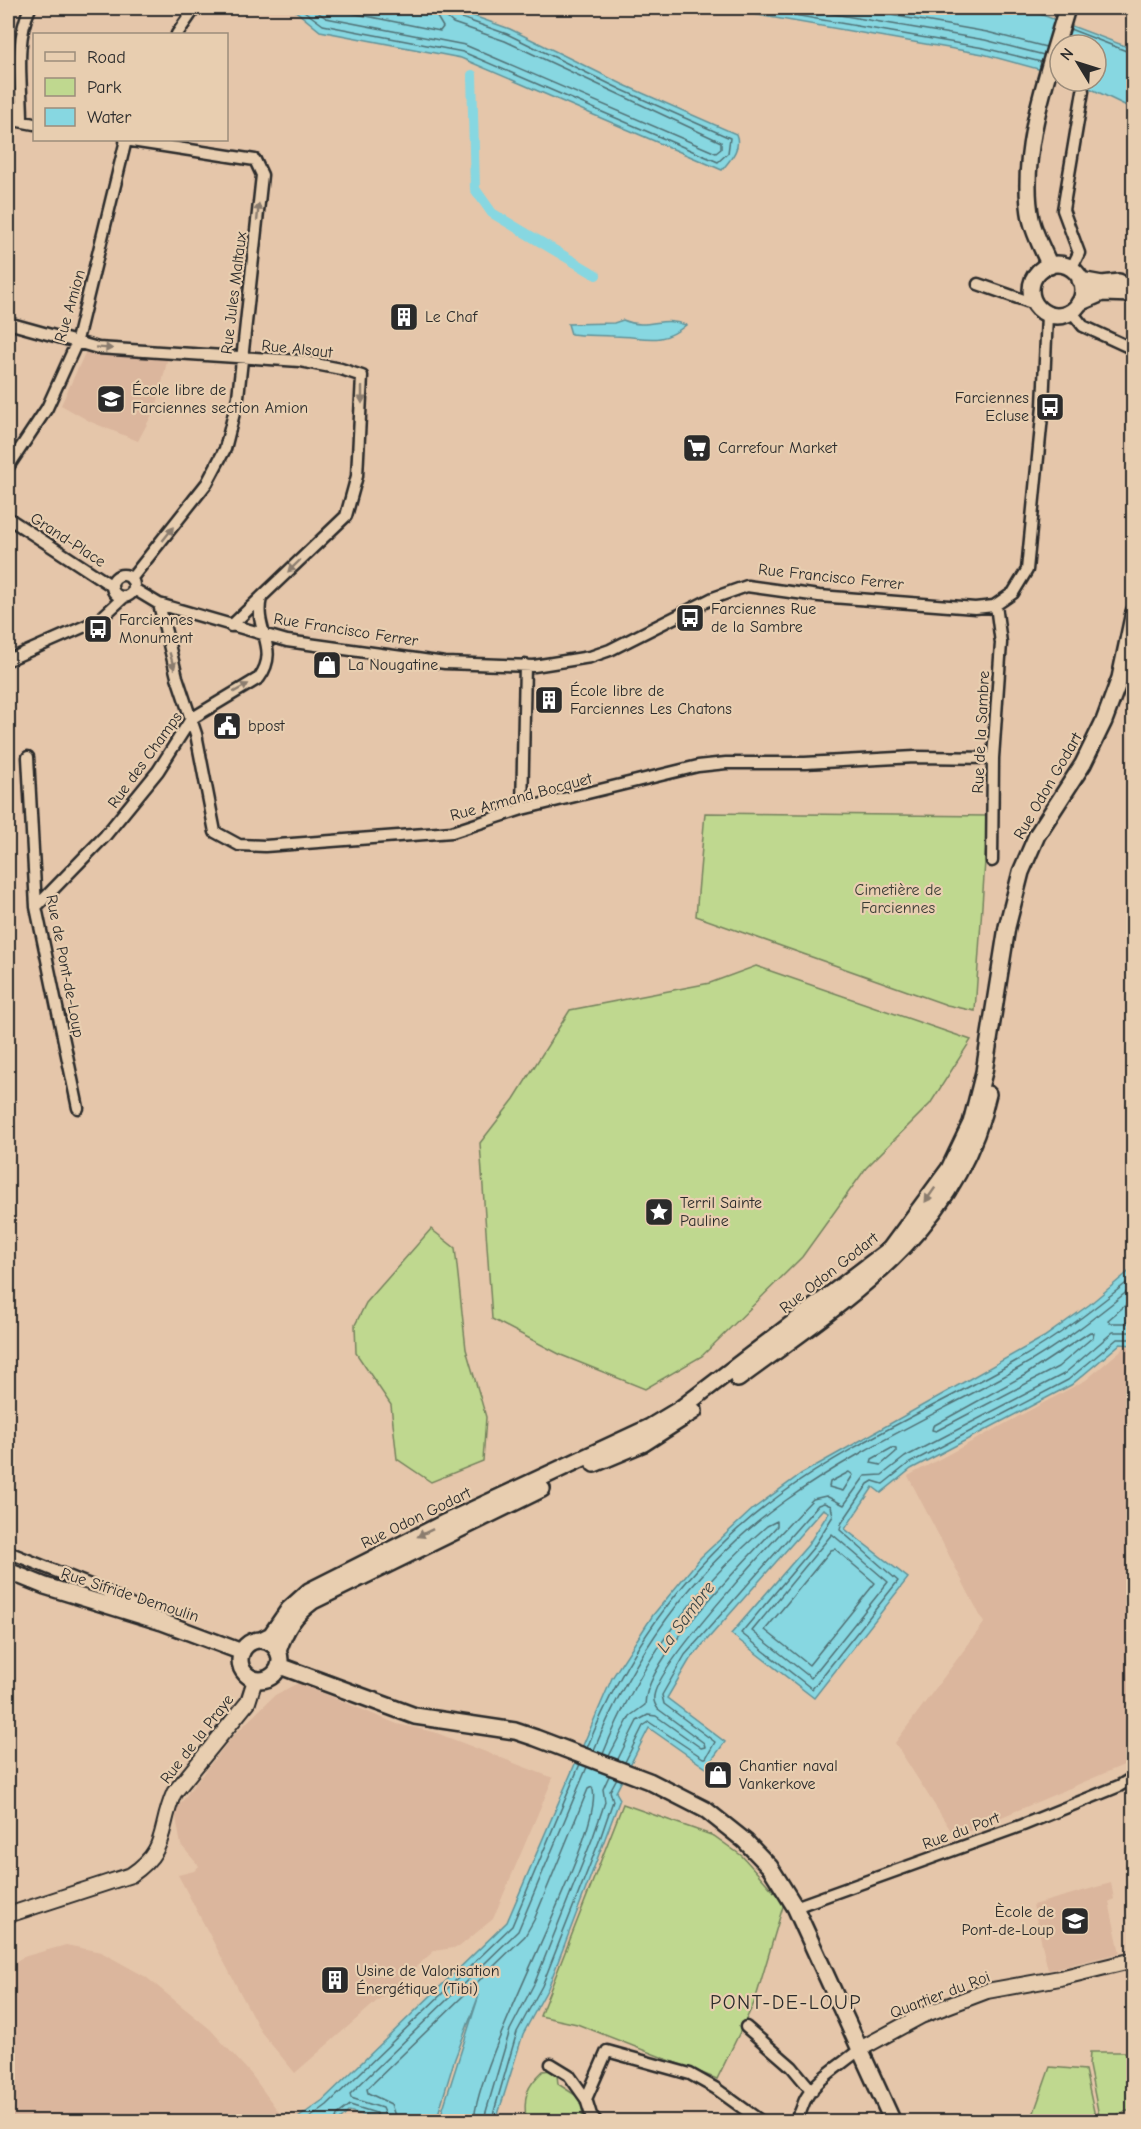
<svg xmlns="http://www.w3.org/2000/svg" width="1141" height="2129" font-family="'Comic Neue',sans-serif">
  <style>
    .built { fill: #dbb69d }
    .green { fill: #bfd88f; stroke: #75825d; stroke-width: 1.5 }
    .water { fill: #87d7e1; stroke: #629298; stroke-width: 1.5 }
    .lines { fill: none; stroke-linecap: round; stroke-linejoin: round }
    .shore { stroke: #507074; stroke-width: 1.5 }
    .canal { stroke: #87d7e1; stroke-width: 10 }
    .minor-casing { stroke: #2b2b2b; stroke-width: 15 }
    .tertiary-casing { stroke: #2b2b2b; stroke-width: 18 }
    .secondary-casing { stroke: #2b2b2b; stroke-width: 20 }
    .minor { stroke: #e8ceb0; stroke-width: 10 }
    .tertiary { stroke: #e8ceb0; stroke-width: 14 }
    .secondary { stroke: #e8ceb0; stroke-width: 15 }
    .oneway { fill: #8a7c6e }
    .labels { text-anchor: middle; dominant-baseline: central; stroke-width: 4.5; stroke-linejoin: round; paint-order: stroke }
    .street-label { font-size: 16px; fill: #2b2b2b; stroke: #e8ceb0 }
    .poi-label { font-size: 16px; fill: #2b2b2b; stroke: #e8ceb0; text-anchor: start }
    .park-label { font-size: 16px; fill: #3a3c35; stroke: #e8ceb0 }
    .water-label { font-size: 18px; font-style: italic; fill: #394546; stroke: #e8ceb0 }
    .quarter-label { font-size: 20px; letter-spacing: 1.5px; fill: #2b2b2b; stroke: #e8ceb0 }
  </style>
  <rect width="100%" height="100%" fill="#e5c6aa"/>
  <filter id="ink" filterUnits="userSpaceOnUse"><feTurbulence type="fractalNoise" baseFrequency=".0167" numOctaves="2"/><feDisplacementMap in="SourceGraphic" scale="12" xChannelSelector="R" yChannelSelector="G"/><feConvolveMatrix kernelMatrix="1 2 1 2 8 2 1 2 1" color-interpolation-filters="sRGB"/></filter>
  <g filter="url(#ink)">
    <path class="built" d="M86,351L168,357L157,405L138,441L91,422L61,405Z
      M1126,1346L1134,1349L1133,1761L955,1837L895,1743L984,1623L908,1476L1086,1380Z
      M298,1683L397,1724L434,1732L553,1778L493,1919L459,1947L434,1951L295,2073L261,2032L178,1875L194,1871L199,1866L181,1845L175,1812L190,1790L233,1736L275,1695Z
      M1111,1883L1114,1899L1109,1902L1120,1953L1048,1970L1033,1905Z
      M66,1945L101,1952L146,1977L210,2029L251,2074L283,2118L280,2122L8,2121V1966L23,1957Z"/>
    <path class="green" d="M705,813L988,816L975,1011L947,1005L696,916Z
      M756,966L971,1040L930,1104L866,1168L802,1257L702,1356L645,1389L561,1355L492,1319L480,1143L514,1099L570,1010L710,983Z
      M431,1229L455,1248L466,1349L486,1417L483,1461L431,1482L397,1459L391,1405L356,1353L355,1325L366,1303Z
      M623,1804L714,1836L742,1856L784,1903L755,2001L717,2079L577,2024L540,2016Z
      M1090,2052H1127L1133,2079V2109L1100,2121L1089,2066Z
      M1050,2067L1085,2070L1096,2121H1031Z
      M551,2070L557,2075L558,2084L583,2100L582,2121H530L526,2118C523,2096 527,2086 543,2071Z"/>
    <path class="water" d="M292,8H451L510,29L624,85L736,134C742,148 730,160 722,170L461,58L320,31Z
      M718,8H1024L1133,49V109L1075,81H1096V45H1060V75L983,54Z
      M623,320C650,331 659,315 686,325C660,347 644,336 614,336C600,335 586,336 571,334L568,324L614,323Z
      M1133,1268V1345L1120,1344L1071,1385L911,1469L881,1493L873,1487L845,1529L908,1578L814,1698L731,1634L808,1545L829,1512L823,1509L690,1659L667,1698L725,1742L706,1768L649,1728L616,1792L620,1799L548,1988L523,2034L496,2121H439L479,1995L454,2061L436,2121H384L349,2111L339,2121L280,2122L283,2118L295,2120L323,2100L507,1922L612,1678L653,1615L701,1557L753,1509L801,1474L1044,1337L1089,1305Z"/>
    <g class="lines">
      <path class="shore" d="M300,8L323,25L463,52L718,162L728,153L730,138L622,90L507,34L456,16L452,8
        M312,8L326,18L465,45L716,153L721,149V142L505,41L453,23L446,17L444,8
        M327,8L440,31L443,27L437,17L435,8
        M754,8L984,48L1041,62
        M799,8L985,40L1044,55
        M851,8L987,32L1046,47
        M1070,29L1134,54
        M1134,1298L1108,1320L1110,1323H1134
        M1090,1332L1094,1333L1093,1337L1058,1367L936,1431L932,1430L933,1426L1025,1375Z
        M892,1448L896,1449V1452L881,1465L871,1463L872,1459Z
        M849,1472L853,1475L843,1491L829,1487L830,1482Z
        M832,1534L888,1582L811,1678L752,1631Z
        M835,1549L875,1583L809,1665L765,1630L831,1550Z
        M587,1748C628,1647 691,1560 780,1495C852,1442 938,1406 1016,1361C1058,1337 1096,1307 1134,1277
        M594,1750C635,1651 697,1564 785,1501C857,1449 941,1412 1019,1368C1060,1345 1097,1316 1134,1286
        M603,1754C640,1662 692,1591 767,1526L777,1521V1526C744,1563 645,1659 645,1705L630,1716L609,1756
        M618,1759L637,1721L648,1715L656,1716L701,1748L705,1747L704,1743L658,1709C655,1705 653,1701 654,1696C658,1663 784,1529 813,1499L826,1496L844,1505L865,1476L882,1475L905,1457L1064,1374L1113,1332H1134
        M625,1762L643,1726L649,1722L703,1758H706L715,1742L664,1704L662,1695L685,1655L818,1505L824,1503L831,1506L833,1516L813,1548L741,1633L812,1689L898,1581L840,1530L841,1524L868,1484L873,1481L883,1484L908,1464L1068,1380L1117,1339H1134
        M304,2122L327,2105L512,1926L580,1764
        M335,2122L337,2115L350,2105L376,2113L380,2122
        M388,2122L382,2108L351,2098L350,2094L518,1931L587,1767
        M397,2122L391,2104L368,2093L367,2089L525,1936L534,1920L588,1789L592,1787C610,1824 476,2056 474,2122
        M483,2122L510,2030L535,1982L593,1837L605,1802L603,1789L609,1776
        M491,2122L517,2032L542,1986L600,1839L613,1801L610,1791L617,1778"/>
      <path class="canal" d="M472,75L475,189L492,213L596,275"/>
      <g class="minor-casing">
        <path id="minor" d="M177,34L195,8
          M8,119L34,124
          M22,121C22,84 14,42 30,8
          M125,140L255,160L262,175L238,397L225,449L207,483L131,579
          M1071,269L1079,253L1063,210L1083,91
          M978,284L1035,304
          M1071,311L1083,326L1133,349
          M8,323L98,348L300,361L341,369L362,376L357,476L346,516L231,626
          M8,467L47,408L76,344L126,140
          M8,518L112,586
          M112 586a11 11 0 1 1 22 0a11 11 0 1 1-22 0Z
          M134,589L159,604L287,641L445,663L534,666L590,657L610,650L713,598L747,586L819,596L975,608L994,606L1013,593L1027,570L1043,406L1047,315
          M159,604L177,677L196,734L215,832L239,845L265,846L452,832L522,809L698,766L726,763H805L915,757L993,758
          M8,660L99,620L124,597
          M28,757L36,907L78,1108
          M522,809L525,665
          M992,861L993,758L1001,643L996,605
          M36,907L105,836L158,771L191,719L259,678C281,648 253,630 261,598
          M8,1552L105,1591L142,1611
          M795,1907L1023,1825L1119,1786L1134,1777
          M746,2027L792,2067L812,2091
          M551,2064L569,2075L586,2099
          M597,2122L591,2115L586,2099L607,2051L690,2074L715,2088L762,2122
          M792,2122C802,2115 801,2107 806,2098C818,2077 843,2064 860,2049"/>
      </g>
      <g class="tertiary-casing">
        <path id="tertiary" d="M8,1915L131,1875C169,1849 158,1830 174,1793L248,1702L255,1680
          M860,2049L921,2016L987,1991L1060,1978L1134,1960"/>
      </g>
      <g class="secondary-casing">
        <path id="secondary" d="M1031 290a26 26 0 1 1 52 0a26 26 0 1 1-52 0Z
          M1050,266C1043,250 1035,236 1031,219C1018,153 1049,71 1067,8
          M1080,280L1102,284L1119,282
          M1079,303L1102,293L1134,294
          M738,1379C844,1301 958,1232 988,1094
          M594,1464L644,1443L694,1411
          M8,1571L45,1586L162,1622L242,1652
          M240 1660a20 20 0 1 1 40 0a20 20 0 1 1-40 0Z
          M261,1640L271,1635L289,1609L309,1591L446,1522L650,1427L680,1409L890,1249L949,1169L971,1123L984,1072L1007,927L1021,872L1037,835L1083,764L1104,721L1120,678L1134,612
          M278,1651C286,1628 294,1615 313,1601L542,1489
          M280,1666L415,1716L515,1731L536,1738L649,1781L706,1810L745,1841L770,1867L795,1907L893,2122"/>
      </g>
      <use href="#minor" class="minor"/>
      <use href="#tertiary" class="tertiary"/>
      <use href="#secondary" class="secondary"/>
    </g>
    <defs><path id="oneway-solid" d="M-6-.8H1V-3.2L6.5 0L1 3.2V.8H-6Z" transform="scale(1.5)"/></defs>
    <g class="oneway">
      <use href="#oneway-solid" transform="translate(258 212) rotate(-84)"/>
      <use href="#oneway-solid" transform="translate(104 348) rotate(4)"/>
      <use href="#oneway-solid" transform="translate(362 395) rotate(90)"/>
      <use href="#oneway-solid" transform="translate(168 534) rotate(-52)"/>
      <use href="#oneway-solid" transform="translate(294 566) rotate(136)"/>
      <use href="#oneway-solid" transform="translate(172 661) rotate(74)"/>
      <use href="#oneway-solid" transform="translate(241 688) rotate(-29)"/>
      <use href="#oneway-solid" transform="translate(930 1195) rotate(125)"/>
      <use href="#oneway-solid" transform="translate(425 1533) rotate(154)"/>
    </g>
  </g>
  <defs>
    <g id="building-square" transform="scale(1.5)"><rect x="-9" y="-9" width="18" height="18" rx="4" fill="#2b2b2b" stroke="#e8ceb0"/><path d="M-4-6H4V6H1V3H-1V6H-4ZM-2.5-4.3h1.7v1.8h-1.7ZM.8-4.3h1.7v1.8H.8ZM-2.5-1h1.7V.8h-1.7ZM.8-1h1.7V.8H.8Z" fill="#fff"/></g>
    <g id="school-square" transform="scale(1.5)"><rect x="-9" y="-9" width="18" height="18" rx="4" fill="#2b2b2b" stroke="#e8ceb0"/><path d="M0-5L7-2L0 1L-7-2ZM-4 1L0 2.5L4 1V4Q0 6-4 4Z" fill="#fff"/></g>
    <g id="bus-square" transform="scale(1.5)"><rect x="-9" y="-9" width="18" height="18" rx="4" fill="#2b2b2b" stroke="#e8ceb0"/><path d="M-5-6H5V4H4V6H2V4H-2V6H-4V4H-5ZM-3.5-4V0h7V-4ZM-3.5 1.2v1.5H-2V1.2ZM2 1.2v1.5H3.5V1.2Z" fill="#fff"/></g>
    <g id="supermarket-square" transform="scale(1.5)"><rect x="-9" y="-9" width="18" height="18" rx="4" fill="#2b2b2b" stroke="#e8ceb0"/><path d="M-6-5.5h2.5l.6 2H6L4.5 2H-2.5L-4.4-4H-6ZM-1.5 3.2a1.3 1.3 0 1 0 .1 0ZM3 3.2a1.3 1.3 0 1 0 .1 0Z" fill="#fff"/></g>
    <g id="shop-square" transform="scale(1.5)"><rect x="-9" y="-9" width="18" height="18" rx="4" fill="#2b2b2b" stroke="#e8ceb0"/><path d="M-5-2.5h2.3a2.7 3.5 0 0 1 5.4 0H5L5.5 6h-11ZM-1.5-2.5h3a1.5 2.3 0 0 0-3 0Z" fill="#fff"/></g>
    <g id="civic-square" transform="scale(1.5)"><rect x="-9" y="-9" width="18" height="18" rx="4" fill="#2b2b2b" stroke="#e8ceb0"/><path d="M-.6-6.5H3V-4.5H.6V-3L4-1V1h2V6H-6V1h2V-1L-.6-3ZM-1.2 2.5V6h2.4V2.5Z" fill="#fff"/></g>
    <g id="sight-square" transform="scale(1.5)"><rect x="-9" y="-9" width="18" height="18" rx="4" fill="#2b2b2b" stroke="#e8ceb0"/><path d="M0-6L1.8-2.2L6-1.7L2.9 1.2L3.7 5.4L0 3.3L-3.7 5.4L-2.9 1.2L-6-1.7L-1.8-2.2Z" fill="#fff"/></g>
  </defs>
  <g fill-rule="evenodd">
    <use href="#building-square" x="404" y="317"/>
    <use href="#school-square" x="111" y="399"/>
    <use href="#bus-square" x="1050" y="407"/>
    <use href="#supermarket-square" x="697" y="448"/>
    <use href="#bus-square" x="690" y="618"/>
    <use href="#bus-square" x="98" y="629"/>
    <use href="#shop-square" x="327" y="665"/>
    <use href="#building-square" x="549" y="700"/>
    <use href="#civic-square" x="227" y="726"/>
    <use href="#sight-square" x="659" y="1212"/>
    <use href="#shop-square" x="718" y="1775"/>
    <use href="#school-square" x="1075" y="1921"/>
    <use href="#building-square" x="335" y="1980"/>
  </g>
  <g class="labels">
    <g class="street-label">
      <text transform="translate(234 293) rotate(-83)">Rue Jules Maltaux</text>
      <text transform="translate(70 306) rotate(-74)">Rue Amion</text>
      <text transform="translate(297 349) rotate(6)">Rue Alsaut</text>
      <text transform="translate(68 540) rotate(33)">Grand-Place</text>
      <text transform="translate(831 577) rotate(6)">Rue Francisco Ferrer</text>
      <text transform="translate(346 630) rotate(9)">Rue Francisco Ferrer</text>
      <text transform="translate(981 732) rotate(-87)">Rue de la Sambre</text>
      <text transform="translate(145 760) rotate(-54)">Rue des Champs</text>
      <text transform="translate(1048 786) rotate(-60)">Rue Odon Godart</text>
      <text transform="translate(521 797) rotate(-15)">Rue Armand Bocquet</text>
      <text transform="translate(65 966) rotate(79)">Rue de Pont-de-Loup</text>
      <text transform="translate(829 1273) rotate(-38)">Rue Odon Godart</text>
      <text transform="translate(416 1518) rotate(-26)">Rue Odon Godart</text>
      <text transform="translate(130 1595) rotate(18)">Rue Sifride Demoulin</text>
      <text transform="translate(197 1739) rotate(-52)">Rue de la Praye</text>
      <text transform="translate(961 1831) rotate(-20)">Rue du Port</text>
      <text transform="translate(940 1995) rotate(-21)">Quartier du Roi</text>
    </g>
    <g class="poi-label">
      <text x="425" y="317">Le Chaf</text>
      <text x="132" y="390">École libre de<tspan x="132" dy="18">Farciennes section Amion</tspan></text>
      <text x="1029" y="398" text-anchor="end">Farciennes<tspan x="1029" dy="18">Ecluse</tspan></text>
      <text x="718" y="448">Carrefour Market</text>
      <text x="711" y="609">Farciennes Rue<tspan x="711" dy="18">de la Sambre</tspan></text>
      <text x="119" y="620">Farciennes<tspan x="119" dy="18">Monument</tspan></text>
      <text x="348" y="665">La Nougatine</text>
      <text x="570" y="691">École libre de<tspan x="570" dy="18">Farciennes Les Chatons</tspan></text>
      <text x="248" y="726">bpost</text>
      <text x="680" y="1203">Terril Sainte<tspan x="680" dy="18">Pauline</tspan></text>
      <text x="739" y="1766">Chantier naval<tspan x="739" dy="18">Vankerkove</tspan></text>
      <text x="1054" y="1912" text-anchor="end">Ècole de<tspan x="1054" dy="18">Pont-de-Loup</tspan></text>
      <text x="356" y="1971">Usine de Valorisation<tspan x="356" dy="18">Énergétique (Tibi)</tspan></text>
    </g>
    <g class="park-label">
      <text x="898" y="890">Cimetière de<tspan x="898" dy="18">Farciennes</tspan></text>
    </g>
    <g class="water-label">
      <text transform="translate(686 1617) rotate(-53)">La Sambre</text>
    </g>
    <g class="quarter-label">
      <text x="786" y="2002">PONT-DE-LOUP</text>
    </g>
  </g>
  <rect width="1141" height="2129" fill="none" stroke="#e8ceb0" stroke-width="30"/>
  <rect x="15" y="15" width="1111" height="2099" fill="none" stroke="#2b2b2b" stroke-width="2" filter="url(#ink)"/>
  <rect x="33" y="33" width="195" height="108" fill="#e8ceb0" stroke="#9c8d7b" stroke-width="1.5"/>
  <rect x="45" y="52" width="30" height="9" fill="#e8ceb0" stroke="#9c8d7b" stroke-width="1.5"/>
  <text x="87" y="63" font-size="18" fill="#2b2b2b">Road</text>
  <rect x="45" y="78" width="30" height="18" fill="#bfd88f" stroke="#9c8d7b" stroke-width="1.5"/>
  <text x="87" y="93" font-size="18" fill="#2b2b2b">Park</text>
  <rect x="45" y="108" width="30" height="18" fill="#87d7e1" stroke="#9c8d7b" stroke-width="1.5"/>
  <text x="87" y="123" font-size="18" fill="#2b2b2b">Water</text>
  <g transform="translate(1078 63) rotate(308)"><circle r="28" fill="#e8ceb0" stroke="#9c8d7b" stroke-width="1.5"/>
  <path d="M0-4.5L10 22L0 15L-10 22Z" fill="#2b2b2b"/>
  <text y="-9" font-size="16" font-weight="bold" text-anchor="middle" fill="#2b2b2b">N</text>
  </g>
</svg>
